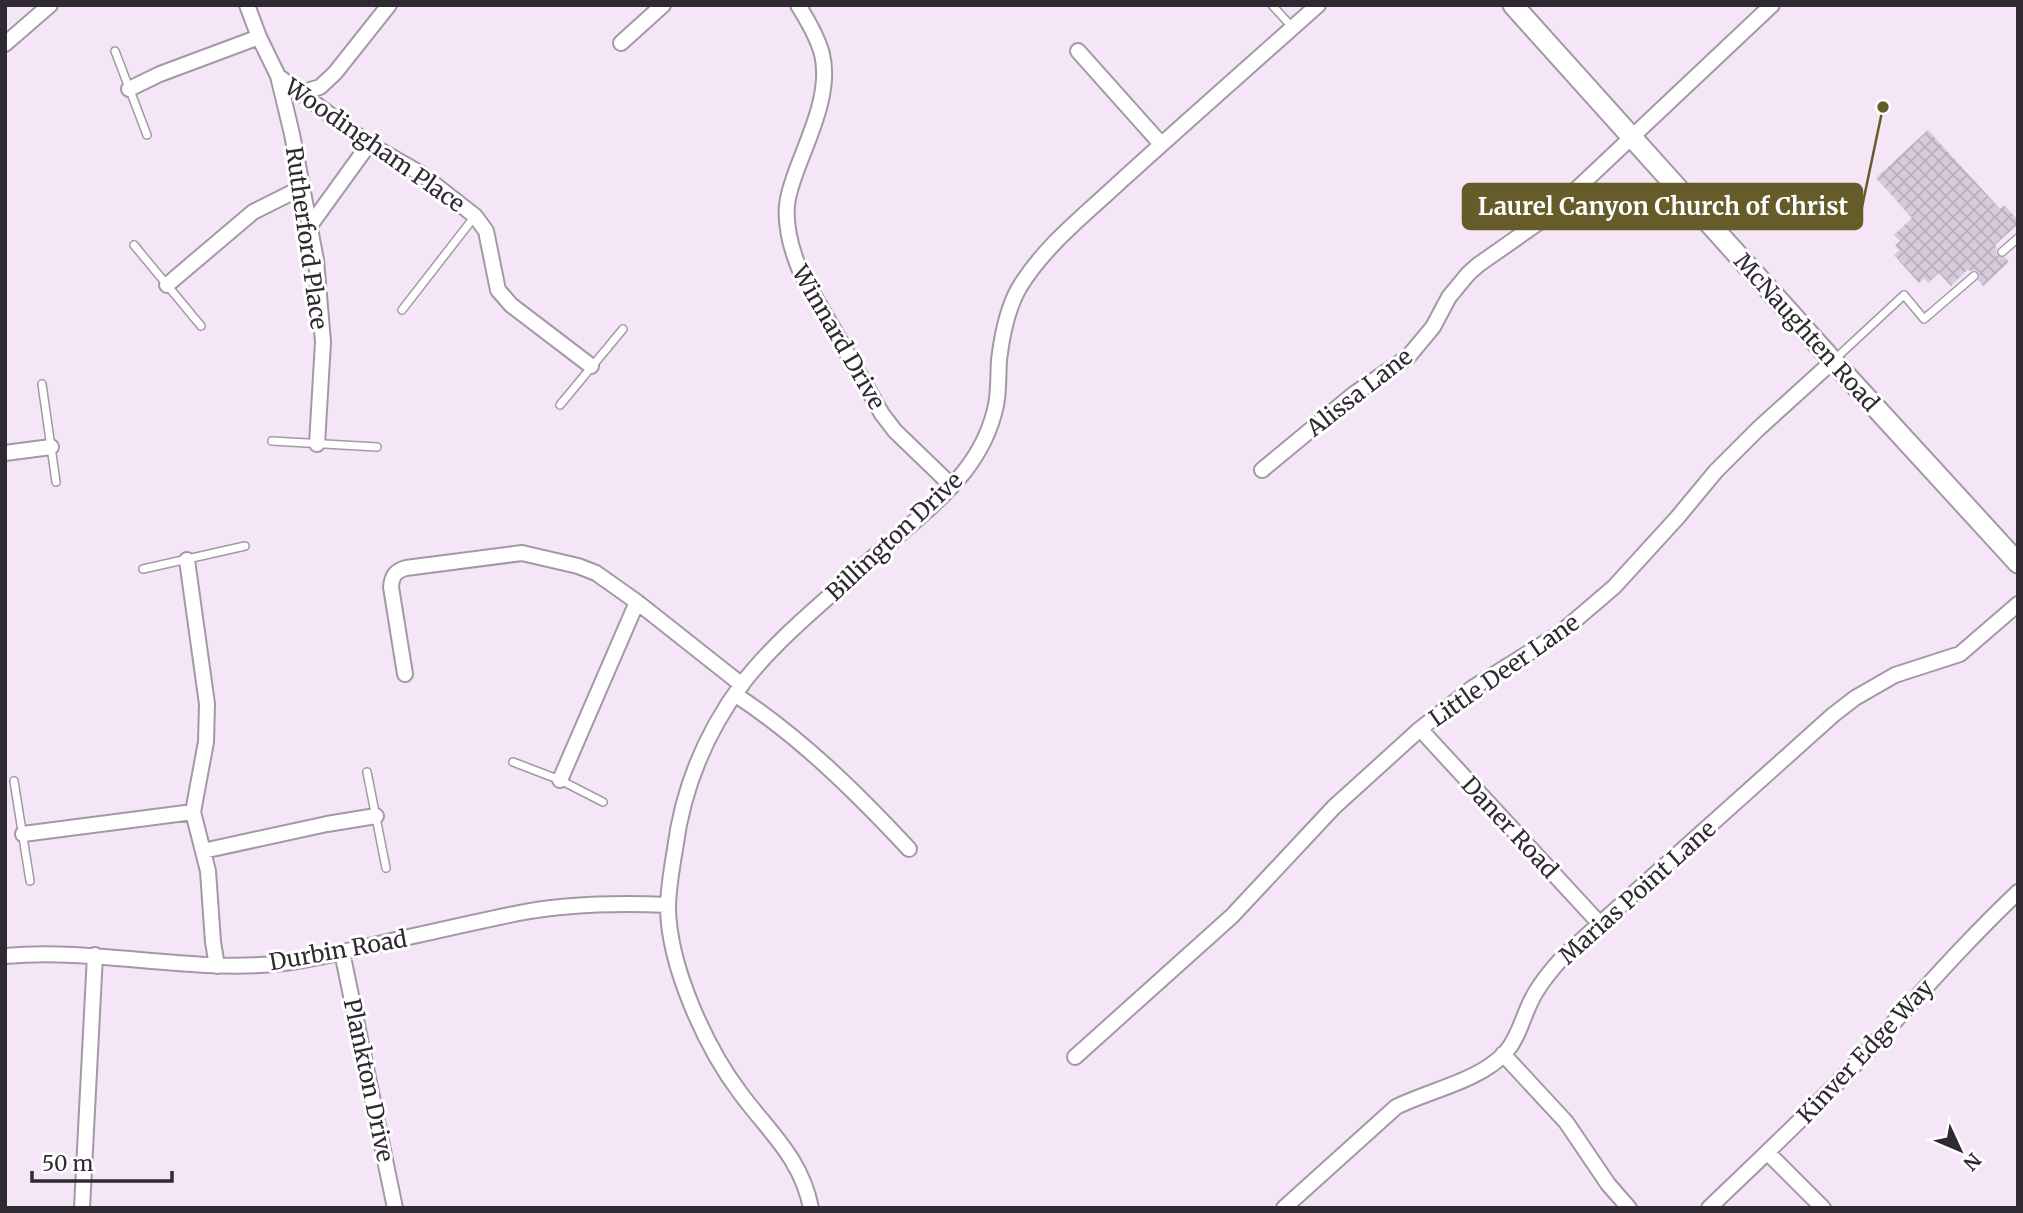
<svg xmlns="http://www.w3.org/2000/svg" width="2023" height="1213" font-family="Merriweather,serif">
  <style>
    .building { fill: url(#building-cross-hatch) }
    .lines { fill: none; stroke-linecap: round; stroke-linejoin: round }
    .service-casing { stroke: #a498a7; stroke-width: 10 }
    .minor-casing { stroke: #a498a7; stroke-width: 18 }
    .tertiary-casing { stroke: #a498a7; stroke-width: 23 }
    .service { stroke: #fff; stroke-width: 7 }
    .minor { stroke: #fff; stroke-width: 14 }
    .tertiary { stroke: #fff; stroke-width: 19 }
    .labels { text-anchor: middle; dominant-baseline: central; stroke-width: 6; stroke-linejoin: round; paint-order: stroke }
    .street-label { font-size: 23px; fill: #2f2a31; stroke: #fff }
    .leader { fill: none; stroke: #655c29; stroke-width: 2.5 }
    .callout-dot { fill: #655c29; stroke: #fff; stroke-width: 2.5 }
    .callout { fill: #655c29; stroke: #655c29; stroke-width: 2.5 }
    .callout-label { font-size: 24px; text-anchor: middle; font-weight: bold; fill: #fff }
  </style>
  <defs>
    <pattern id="building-cross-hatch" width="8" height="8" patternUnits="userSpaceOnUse" patternTransform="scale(1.75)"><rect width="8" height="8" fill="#d7cadb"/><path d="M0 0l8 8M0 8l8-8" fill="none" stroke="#b9aebc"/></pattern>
  </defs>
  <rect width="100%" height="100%" fill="#f4e6f7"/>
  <path class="building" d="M1928,130L2000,209L2004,205L2018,220V224L1995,245L1997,248L1996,253L1998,256L2005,257L2009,262L1983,286L1978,280L1980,276L1978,272L1974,270L1970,271L1968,269L1951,286L1939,273L1928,283L1924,278L1919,283L1894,255L1899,250L1895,245L1900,241L1894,235L1912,218L1876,178Z"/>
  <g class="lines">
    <g class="service-casing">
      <path id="service" d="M1272,5L1293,28
        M115,51L147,135
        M134,245L201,326
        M2002,252L2018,238
        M402,310L475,216
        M1835,359L1904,295L1924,319L1974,276
        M42,384L56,482
        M560,405L623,329
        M272,441L377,447
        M143,569L245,546
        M513,762L560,780L603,802
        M367,772L386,868
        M14,781L30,881"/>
    </g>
    <g class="minor-casing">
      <path id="minor" d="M247,5L259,37L278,76L369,144L420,173L475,216L486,231L498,290L511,305L591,366
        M798,5C807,20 817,36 822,54C831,92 810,134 797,169C793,180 788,193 787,205C785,229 792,252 801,273L882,414L895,431L952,486
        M621,43L663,5
        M5,44L50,5
        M1078,51L1161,144
        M278,76L292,134L316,260L323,342L317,444
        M129,89L160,74L259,37
        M300,93L320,87L335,73L389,5
        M309,227L369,144
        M167,285L253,212L301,188
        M5,453L51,447
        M1262,470L1354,394L1408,357L1433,327L1449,297L1468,274L1478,265L1548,216L1772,5
        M187,560L207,704L206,742L193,812L208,871L213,942L217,966
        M405,674L391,587C392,575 396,571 406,568L522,553L578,566L596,573L637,602L742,685
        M736,695C801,738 856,792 909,849
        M1420,729L1600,924
        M560,780L637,602
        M23,834L193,812
        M203,851L327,824L376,816
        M342,952L395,1208
        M5,956C96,948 185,972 275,964C307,961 338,953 369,946C419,935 469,923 519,913C566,904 621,903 668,905
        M1503,1054L1566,1122L1608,1184L1629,1208
        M1075,1057L1232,916L1334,807L1420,729L1471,689L1559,634L1614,587L1677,518L1716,471L1758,429L1833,361
        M1767,1152L1823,1208
        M82,1208L95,955
        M811,1208C801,1158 770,1133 741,1094C706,1048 669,967 668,908C668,889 672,868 675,849C683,787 705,734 742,684C778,637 833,594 877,554C906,528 939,503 964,472C979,453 991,429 996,405C999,390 998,374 999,360C1002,335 1007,309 1019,288C1045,245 1086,214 1122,180C1187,121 1253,63 1318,5
        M1284,1208L1396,1107C1430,1090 1480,1081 1506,1052C1519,1037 1523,1016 1532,999C1540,983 1552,969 1564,956L1833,715L1855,698L1895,675L1960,654L2018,604
        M1709,1208C1762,1157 1815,1108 1864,1055C1915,1000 1963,944 2018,892"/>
    </g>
    <g class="tertiary-casing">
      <path id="tertiary" d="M1513,5L1833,361L2018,563"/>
    </g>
    <use href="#service" class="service"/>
    <use href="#minor" class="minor"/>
    <use href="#tertiary" class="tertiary"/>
  </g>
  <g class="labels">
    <g class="street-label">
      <text transform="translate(375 145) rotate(35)">Woodingham Place</text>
      <text transform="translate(307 238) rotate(82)">Rutherford Place</text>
      <text transform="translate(1807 332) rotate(48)">McNaughten Road</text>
      <text transform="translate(839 337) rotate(60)">Winnard Drive</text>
      <text transform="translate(1359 392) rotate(-38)">Alissa Lane</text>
      <text transform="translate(894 536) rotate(-43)">Billington Drive</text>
      <text transform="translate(1504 670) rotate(-35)">Little Deer Lane</text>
      <text transform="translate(1510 827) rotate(47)">Daner Road</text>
      <text transform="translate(1637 892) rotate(-42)">Marias Point Lane</text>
      <text transform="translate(338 950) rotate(-10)">Durbin Road</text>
      <text transform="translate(1865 1051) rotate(-47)">Kinver Edge Way</text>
      <text transform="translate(369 1080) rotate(78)">Plankton Drive</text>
    </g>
  </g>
  <path class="leader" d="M1883 107L1862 207"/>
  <circle class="callout-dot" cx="1883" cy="107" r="7"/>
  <rect class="callout" x="1463" y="184" width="399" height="45" rx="7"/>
  <g class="callout-label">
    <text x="1663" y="215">Laurel Canyon Church of Christ</text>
  </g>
  <rect width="2023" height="1213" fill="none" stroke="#2f2a31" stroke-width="14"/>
  <g transform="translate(1960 1150) rotate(134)" stroke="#ffffff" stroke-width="5" paint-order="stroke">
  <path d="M0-5L12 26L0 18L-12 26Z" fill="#2f2a31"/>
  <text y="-10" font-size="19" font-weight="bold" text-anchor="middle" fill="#2f2a31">N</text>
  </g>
  <path d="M32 1171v10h140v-10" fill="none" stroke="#2f2a31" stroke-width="3.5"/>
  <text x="42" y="1171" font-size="21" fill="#2f2a31" stroke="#ffffff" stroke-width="5" paint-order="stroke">50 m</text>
</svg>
